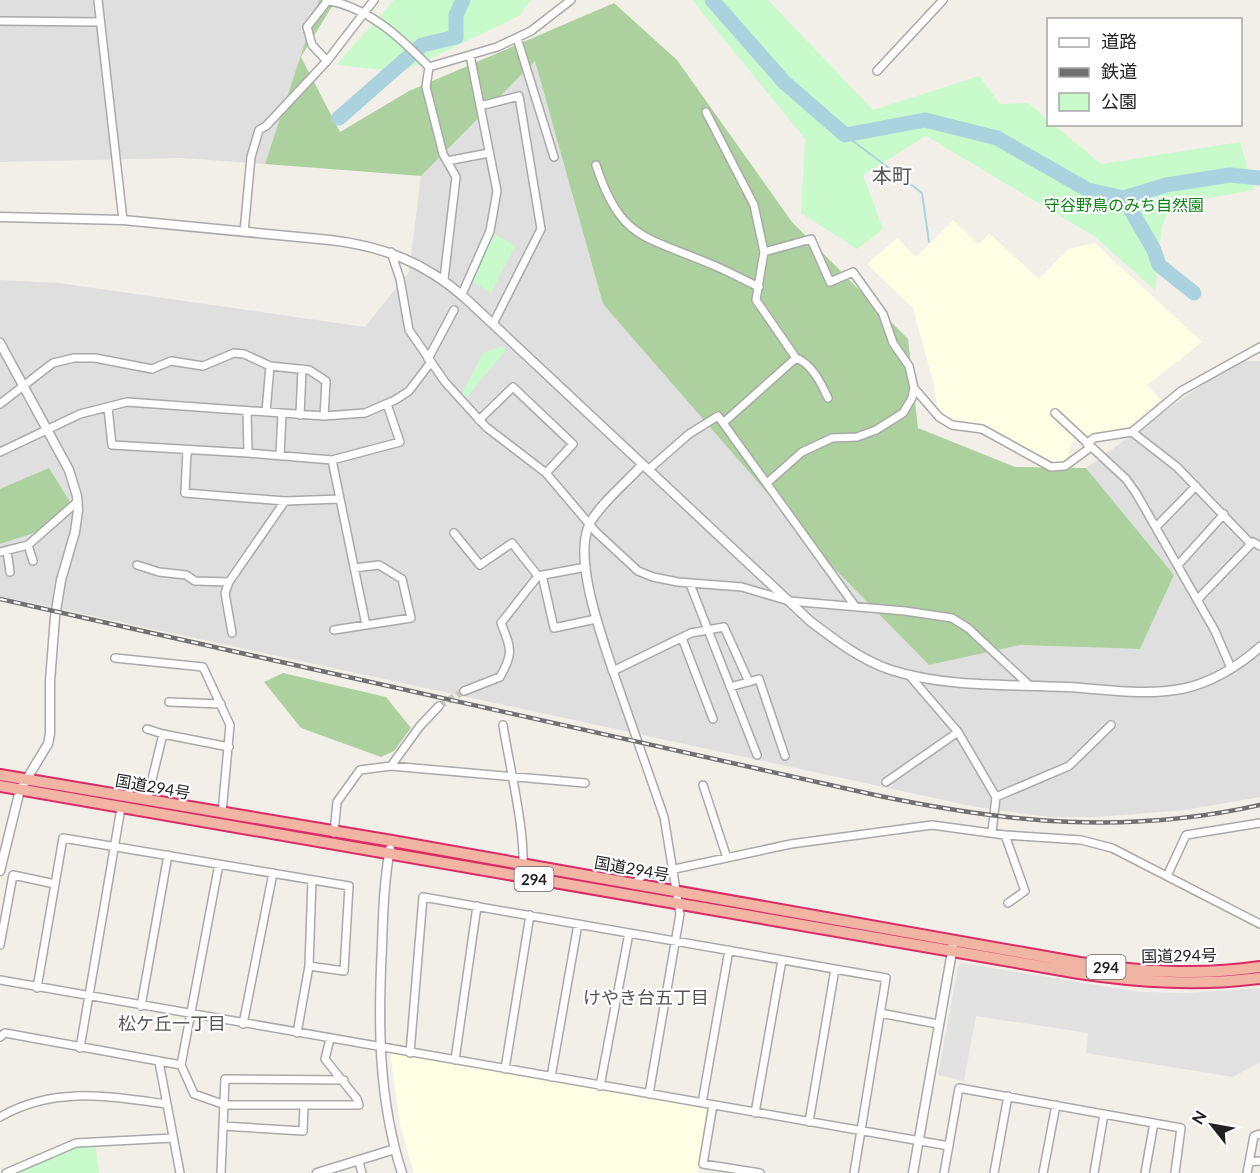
<svg xmlns="http://www.w3.org/2000/svg" width="1260" height="1173" font-family="Lato,'Noto Sans JP',sans-serif">
  <style>
    .residential { fill: #e0dfdf }
    .education { fill: #ffffe5 }
    .forest { fill: #add19e }
    .park { fill: #c8facc }
    .parking { fill: #e2e2e2 }
    .lines { fill: none; stroke-linecap: round; stroke-linejoin: round }
    .stream { stroke: #aad3df; stroke-width: 2 }
    .river { stroke: #aad3df; stroke-width: 15 }
    .minor-tunnel { stroke: #c8c6c1; stroke-width: 7; stroke-dasharray: 7 3.5; stroke-linecap: butt }
    .minor-casing { stroke: #a9a9a9; stroke-width: 10 }
    .tertiary-casing { stroke: #a9a9a9; stroke-width: 11 }
    .trunk-casing { stroke: #dc2a67; stroke-width: 14 }
    .minor { stroke: #fff; stroke-width: 7 }
    .tertiary { stroke: #fff; stroke-width: 8 }
    .trunk { stroke: #f2b4a3; stroke-width: 10 }
    .rail-casing { stroke: #707070; stroke-width: 4.5 }
    .rail { stroke: #fff; stroke-width: 2; stroke-dasharray: 7; stroke-linecap: butt }
    .labels { text-anchor: middle; dominant-baseline: central; stroke-width: 4.5; stroke-linejoin: round; paint-order: stroke }
    .shield { fill: #fff; stroke: #646464; stroke-width: 1.5 }
    .shield-label { font-size: 15px; font-weight: bold; fill: #222 }
    .park-label { font-size: 16px; fill: #0c8416; stroke: #fff }
    .street-label { font-size: 16px; fill: #222; stroke: #fff }
    .neighbourhood-label { font-size: 18px; fill: #555; stroke: #fff }
    .quarter-label { font-size: 20px; fill: #555; stroke: #fff }
  </style>
  <rect width="100%" height="100%" fill="#f2efe9"/>
  <path class="residential" d="M0,0H319L265,164L181,158L0,162Z
    M535,61L603,304L929,665L1020,645L1140,649L1174,575L1086,468L1235,361H1260V797L1185,810L1097,817H1049L976,807L0,596V280L59,283L365,327L409,272L421,176Z"/>
  <path class="education" d="M953,220L978,244L990,234L1039,279L1068,249L1095,243L1202,342L1147,385L1161,400L1125,429L1088,434L1072,442L1065,466L1051,467L982,429L952,425L939,417L934,385L913,308L867,264L897,238L916,257Z
    M390,1053L707,1106L697,1173H414L401,1129Z"/>
  <path class="forest" d="M319,0H336L301,57L340,132L409,91L614,3L677,60L792,222L908,339L918,428L1015,467L1086,468L1174,575L1140,649L1020,645L929,665L822,556L603,304L535,61L421,176L265,164Z
    M49,468L70,502L37,532L0,544V489Z
    M283,673L386,697L411,728L394,751L381,757L301,728L264,682Z"/>
  <path class="park" d="M394,0H531L519,16L402,72L336,65Z
    M692,0H768L873,110L979,76L1000,104L1028,103L1048,120V124L1054,125L1101,164L1240,142L1254,190L1171,205L1162,226L1155,290L1094,236L926,136L863,175L883,229L857,249L801,213L805,139Z
    M490,231L515,246L491,293L468,279Z
    M502,346L506,350L465,399L462,394L483,353Z
    M95,1142L99,1173H7L76,1143Z"/>
  <path class="parking" d="M962,963L1139,992L1186,993L1260,988V1062L1233,1077L1086,1053L1088,1033L976,1016L964,1081L938,1075L958,967Z"/>
  <g class="lines">
    <path class="stream" d="M845,135L922,193L929,242"/>
    <path class="river" d="M712,0L784,82L845,135L925,120L997,138L1088,190L1124,198L1166,185L1230,175L1260,178
      M339,118L422,45L456,37V15L463,0
      M1124,198L1154,250L1159,265L1194,293"/>
    <path class="minor-tunnel" d="M439,706L464,691"/>
    <g class="minor-casing">
      <path id="minor" d="M98,0L123,220
        M326,0C368,7 400,37 429,67L497,47L531,31L571,0
        M0,21L100,22
        M517,38L554,157
        M327,61L312,45L307,27L328,0
        M429,67L426,87L443,154L456,177L444,279
        M877,71L943,0
        M480,106L519,96L541,229L493,324
        M447,161L489,153
        M596,165C620,239 644,236 708,263C726,270 742,279 759,287
        M244,232L251,157L259,130L266,126L327,61L374,0
        M391,252L400,279L409,330L445,382L486,427L546,473L596,532L638,571L653,577L678,582L742,587L789,601L905,611L952,618L968,628L1029,685
        M764,252L811,239L830,282L853,272L883,314L893,343L909,366L914,388L912,398L903,413L876,430L857,437L832,438L802,452L767,483
        M462,294L490,231L497,191L470,55
        M796,358C812,364 821,383 828,398
        M428,359L454,310
        M270,366L309,370L326,381L324,416
        M914,388L939,417L952,425L982,429L1051,467L1065,466L1091,447
        M0,404L53,363L74,358H95L152,369L171,361L203,366L234,353L244,354L270,366L266,412
        M108,408L112,445L248,453
        M247,411L248,453L332,460L400,442L387,404
        M1055,413L1126,479L1136,493L1215,631L1231,668
        M300,415L302,369
        M479,420L513,387L573,444L546,473
        M723,423L855,606
        M1132,432L1177,467L1251,544
        M1087,444L1094,438L1132,432L1181,391L1260,347
        M187,451L185,493L285,501L340,499
        M0,452L80,414L127,402L324,416L365,413L395,400L409,391L431,362
        M280,456L282,413
        M332,460L366,625
        M648,470L689,434L718,416L723,423L796,358L756,300L764,252L754,205L706,112
        M1156,527L1196,486
        M454,533L480,565L512,543L538,576L586,567
        M28,545L33,561
        M7,551L10,572
        M0,552L28,545L77,502
        M137,565L159,572L186,575L195,581L229,582
        M1178,565L1224,514
        M542,575L554,628L596,619
        M690,584L757,755
        M1198,599L1253,542L1260,546
        M334,630L411,618L402,579L379,565L354,568
        M232,633L225,593L229,582L285,501
        M682,638L713,719
        M115,658L203,667L230,725L222,813
        M909,675L958,732L996,797
        M730,687L759,679L785,756
        M464,691L500,677C514,653 511,648 501,623L538,576
        M169,702L221,704
        M503,725C509,765 528,840 522,877
        M147,729L163,734
        M391,766L420,726L439,706
        M886,782L958,732
        M703,785L727,858
        M147,800L163,734L229,747
        M992,832L996,797L1069,766L1111,725
        M334,833L337,802L360,770L391,766L585,783
        M1005,835L1025,891L1008,903
        M219,864L181,1065L194,1094L225,1105H359L357,1099L325,1059L330,1039
        M1167,876L1186,835L1260,823
        M634,884L642,876L791,844L932,825L1005,835L1081,840L1112,848L1260,924
        M0,945L13,875L55,884
        M0,980L949,1146
        M37,988L63,838L349,886L344,971L309,966
        M141,1006L168,855
        M880,1013L938,1024
        M243,1024L273,873
        M297,1033L309,966L312,880
        M0,1037L5,1033L181,1065
        M80,1048L121,808
        M410,1053L423,897L886,978L854,1173
        M455,1060L477,906
        M159,1062L180,1173
        M505,1069L530,915
        M551,1077L578,924
        M600,1086L629,933
        M649,1094L680,914L664,817L613,671L691,633L724,627L749,682
        M702,1103L729,950
        M713,1105L703,1164L760,1173
        M755,1113L782,960
        M0,1117C54,1086 108,1096 166,1104
        M809,1122L835,969
        M223,1126L303,1131L304,1106
        M359,1162L362,1173
        M1249,1162L1260,1161
        M6,1173L76,1143L173,1138
        M221,1173L225,1079L344,1080
        M944,1173L959,1088L1181,1128L1175,1173
        M994,1173L1008,1096
        M1043,1173L1056,1105
        M1094,1173L1104,1114
        M1145,1173L1154,1123
        M1247,1173L1254,1136L1260,1134"/>
    </g>
    <g class="tertiary-casing">
      <path id="tertiary" d="M0,217L123,220L330,240C382,246 424,262 464,297L810,621C835,640 861,660 891,670C948,688 1008,684 1067,687C1104,689 1144,696 1181,689C1209,684 1239,666 1260,647
        M0,343L69,470L77,496L78,510L75,532L61,580L55,617L50,681V734L48,744L20,790L0,871
        M613,671C602,637 572,557 590,523C600,504 627,482 642,465
        M390,849C384,881 383,913 382,946C378,1022 378,1099 402,1173
        M317,1173L395,1149
        M913,1173L953,946"/>
    </g>
    <g class="trunk-casing">
      <path id="trunk" d="M0,775L392,841L1080,963C1140,972 1199,976 1260,967
        M0,786L1079,973C1140,982 1198,986 1260,978"/>
    </g>
    <use href="#minor" class="minor"/>
    <use href="#tertiary" class="tertiary"/>
    <use href="#trunk" class="trunk"/>
    <g class="rail-casing">
      <path id="rail" d="M0,599L875,795C1007,823 1127,835 1260,805"/>
    </g>
    <use href="#rail" class="rail"/>
  </g>
  <g class="labels">
    <g class="shield">
      <rect x="514.5" y="867" width="39" height="24" rx="4.5"/>
      <rect x="1086.5" y="955" width="39" height="24" rx="4.5"/>
    </g>
    <g class="shield-label">
      <text x="534" y="879">294</text>
      <text x="1106" y="967">294</text>
    </g>
    <g class="park-label">
      <text x="1124" y="204">守谷野鳥のみち自然園</text>
    </g>
    <g class="street-label">
      <text transform="translate(153 786) rotate(10)">国道294号</text>
      <text transform="translate(632 868) rotate(10)">国道294号</text>
      <text transform="translate(1179 955) rotate(-1)">国道294号</text>
    </g>
    <g class="neighbourhood-label">
      <text x="646" y="997">けやき台五丁目</text>
      <text x="172" y="1023">松ケ丘一丁目</text>
    </g>
    <g class="quarter-label">
      <text x="892" y="175">本町</text>
    </g>
  </g>
  <rect x="1047" y="18" width="195" height="108" fill="#ffffff" stroke="#a7a7a7" stroke-width="1.5"/>
  <rect x="1059" y="38" width="30" height="9" fill="#ffffff" stroke="#a7a7a7" stroke-width="1.5"/>
  <text x="1101" y="48" font-size="18" fill="#222222">道路</text>
  <rect x="1059" y="68" width="30" height="9" fill="#707070" stroke="#a7a7a7" stroke-width="1.5"/>
  <text x="1101" y="78" font-size="18" fill="#222222">鉄道</text>
  <rect x="1059" y="93" width="30" height="18" fill="#c8facc" stroke="#a7a7a7" stroke-width="1.5"/>
  <text x="1101" y="108" font-size="18" fill="#222222">公園</text>
  <g transform="translate(1212 1125) rotate(301)" stroke="#ffffff" stroke-width="4.5" paint-order="stroke">
  <path d="M0-4.5L10 22L0 15L-10 22Z" fill="#222222"/>
  <text y="-9" font-size="16" font-weight="bold" text-anchor="middle" fill="#222222">N</text>
  </g>
</svg>
